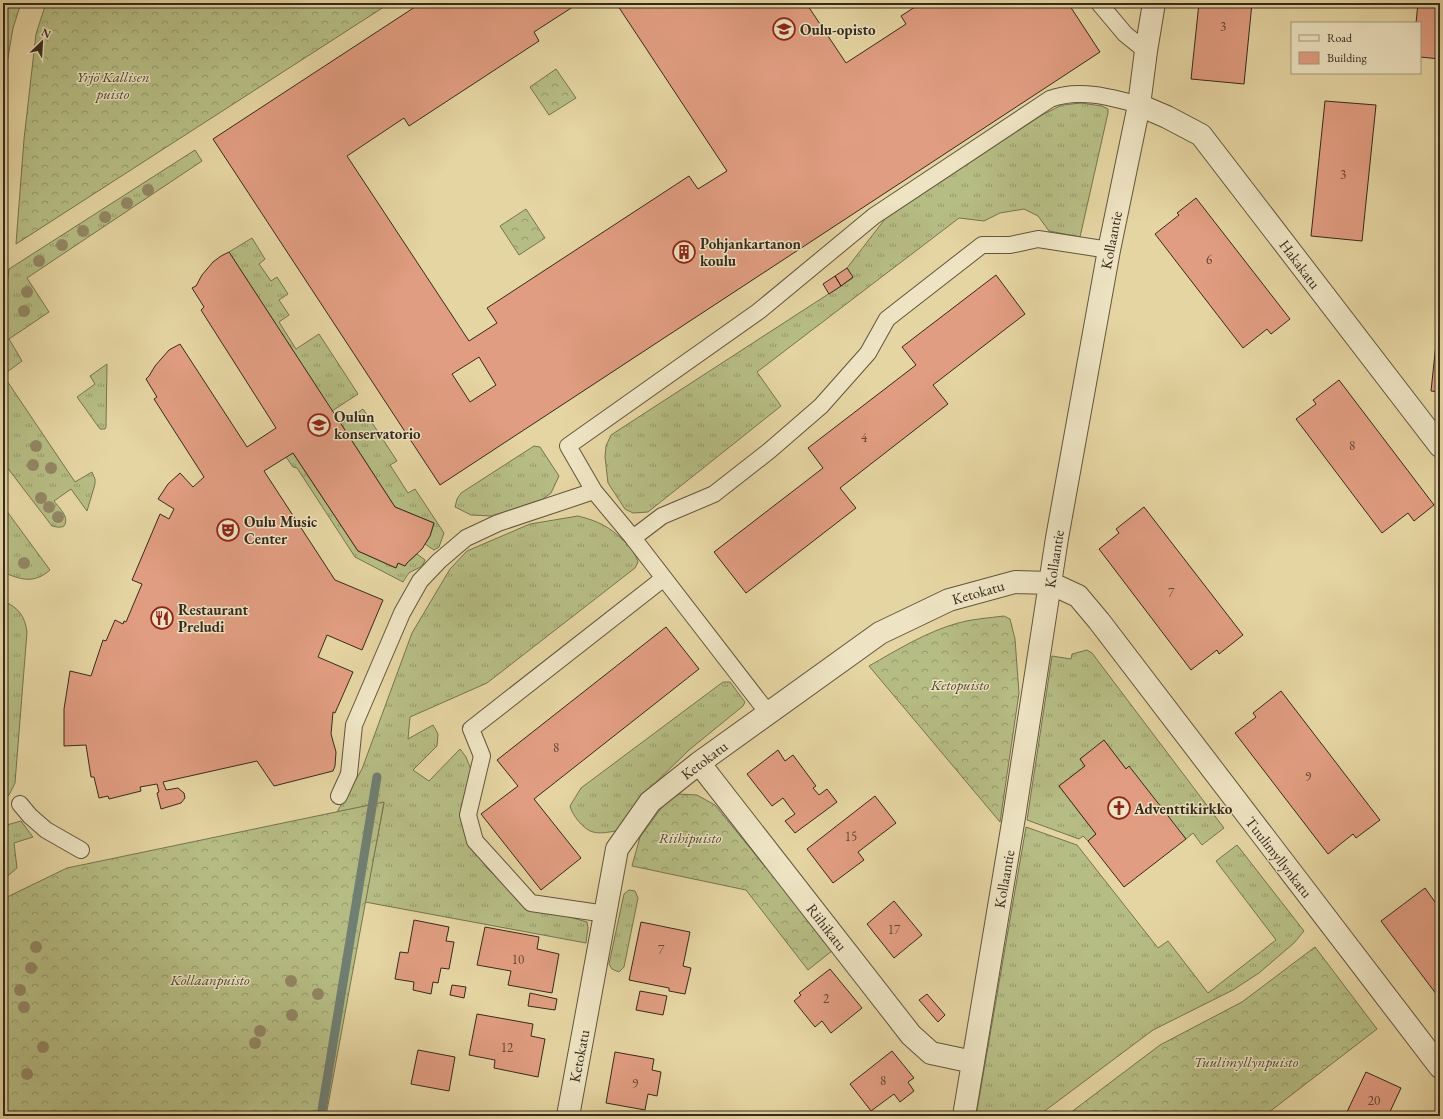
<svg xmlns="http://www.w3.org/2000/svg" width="1443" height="1119" font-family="'EB Garamond',serif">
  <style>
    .grass { fill: url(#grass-tufts); stroke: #767450 }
    .forest { fill: url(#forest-crowns); stroke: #767450 }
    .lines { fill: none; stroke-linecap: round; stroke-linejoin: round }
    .stream { stroke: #707f73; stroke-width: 9 }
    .building { fill: #e19d81; stroke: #362a1c; fill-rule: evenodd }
    .service-casing { stroke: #62553e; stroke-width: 18 }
    .minor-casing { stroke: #62553e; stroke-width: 24 }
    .service { stroke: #eee4c3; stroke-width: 16 }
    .minor { stroke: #eee4c3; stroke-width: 22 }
    .tree { fill: #938764 }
    .labels { text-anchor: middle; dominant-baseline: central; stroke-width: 3; stroke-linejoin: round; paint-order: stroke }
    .number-label { font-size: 13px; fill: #614735 }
    .poi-label { font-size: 15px; font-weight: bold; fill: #362a1c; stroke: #eee4c3; text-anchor: start }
    .park-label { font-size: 15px; font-style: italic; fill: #504731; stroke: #eee4c3 }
    .street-label { font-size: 15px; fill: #362a1c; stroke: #eee4c3 }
  </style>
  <defs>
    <pattern id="grass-tufts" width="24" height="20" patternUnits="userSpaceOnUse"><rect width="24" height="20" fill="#b6bd84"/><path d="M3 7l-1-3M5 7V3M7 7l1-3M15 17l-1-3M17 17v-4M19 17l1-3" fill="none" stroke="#959a6b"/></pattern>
    <pattern id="forest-crowns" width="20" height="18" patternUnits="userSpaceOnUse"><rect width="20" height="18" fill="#b6bd84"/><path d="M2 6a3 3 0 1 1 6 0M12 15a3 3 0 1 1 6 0" fill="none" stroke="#959a6b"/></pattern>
  </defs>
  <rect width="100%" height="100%" fill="#e5d5a2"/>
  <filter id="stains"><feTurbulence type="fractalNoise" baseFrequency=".005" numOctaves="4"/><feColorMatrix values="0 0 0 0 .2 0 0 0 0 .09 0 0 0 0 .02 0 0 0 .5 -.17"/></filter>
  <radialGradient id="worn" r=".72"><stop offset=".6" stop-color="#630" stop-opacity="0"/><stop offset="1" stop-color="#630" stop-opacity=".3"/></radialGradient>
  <path class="grass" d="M6,3H21L13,28L3,87V11Z
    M1081,103L1102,106L1108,109V113L1080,237L1049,231L1038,216L1024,209L1000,213L984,221L959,218L757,372L781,406L648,512L633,513L625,509L608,483L605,457L606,446L611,435L853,278L847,268L885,219L1042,115L1062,105Z
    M195,150L202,161L27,278L49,312L9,339L22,361L3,375L75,482L92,472L95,479V484L87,511L71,489L54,501C59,508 70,517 64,526C60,528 57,527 52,526L3,462V320L9,269Z
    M252,238L265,259L259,264L271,281L277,277L288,294L279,300L289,315L279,322L296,349L319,334L358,394L332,411L229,252Z
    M107,364L106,427L105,429H100L77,397L95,384L90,376Z
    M363,409L397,461L390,465L408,493L415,489L444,533L439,547L434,550L425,544L430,536L434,523L395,507L341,424Z
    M534,446L540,447L559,476L551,493L543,499L492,516L471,515L455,507L457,499L461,493Z
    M293,453L358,551L396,568L398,563L405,566L407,563L417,554L425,560C422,569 416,568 409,573C407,575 405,579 403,582L355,557L297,468L293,467L286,457Z
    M3,506L50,570C34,584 21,580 3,572Z
    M578,516C598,521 610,527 624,541C631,548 635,553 638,562L635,568L487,683L410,717L408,739L433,725L438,734L437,746L413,770L429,781L460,749L466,757L472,772L471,844L487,868L520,901L531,906L587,922L588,928L586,943L365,902L384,803L337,812L362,769L412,633L450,569L467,551L530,524Z
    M3,601C18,607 25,616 27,632L15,783L9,795L3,801Z
    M1087,650L1092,653L1224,828L1202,845L1193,833L1186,839L1126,769L1104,741L1080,759L1085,766L1059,786L1096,834L1088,841L1083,836L1079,839L1027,820L1052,656L1071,659L1072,654Z
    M723,682H730L745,702L743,706L689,750L642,796L616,831C609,832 600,834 593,832C584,830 572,815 570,806L581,788Z
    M21,821L33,837L14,843L17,868L3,880V826Z
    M1026,827L1077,845L1158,948L1168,941L1208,993L1276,940L1216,861L1237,845L1304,931L1294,943L1259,973L1233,990L1153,1030L1038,1116H976Z
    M629,890L635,891L638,898L624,967L619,972L612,969L609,964L624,894Z"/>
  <path class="forest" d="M46,3H221L222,4L224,3H390L16,244L24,139L36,34Z
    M556,69L576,98L549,115L530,87Z
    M526,209L545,238L519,255L500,226Z
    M1004,616L1010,619L1015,639L1019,693L1000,822L869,666C897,650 926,632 958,623C972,619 989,618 1004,616Z
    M679,794L697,795L715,805L833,950L808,970L746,890L632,866L640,837L665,803Z
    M384,802L326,1116H3V899L67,868Z
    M1315,947L1377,1029L1264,1116H1066L1160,1045L1242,1002Z"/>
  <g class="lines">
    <path class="stream" d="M321,1116L377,777"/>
  </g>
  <path class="building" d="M421,3H579L534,32L539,41L409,126L404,118L347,156L469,341L497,323L487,308L689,176L698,189L727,171L616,3H806L846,63L906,24L901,16L921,3H1068L1100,52L440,485L213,139ZM479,357L496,385L470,402L452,374Z
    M1199,3H1252L1244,84L1191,79Z
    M1418,3H1440V59L1420,57V23H1416Z
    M1325,101L1376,105L1362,241L1311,236Z
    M1196,198L1290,319L1271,334L1267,329L1243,348L1155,234L1179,215L1177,213Z
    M229,252L395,507L434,523L430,536L422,549L407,563L405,566L398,563L396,568L358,551L293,453L264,471L335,580L383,600L362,650L327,635L318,657L353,672L335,713L333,712L331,734L336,752L335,766L333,771L274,786L257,761L163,782L166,790L178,788L184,793L185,798L181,803L161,809L157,793L159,792L157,784L140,787L141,791L109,799L108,796L99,798L94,777H91L86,745L64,746V709L70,671L91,676L103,640L106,641L115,620L123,624L124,621L126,622L142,584L132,580L160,514L169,519L174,509L158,499L168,484L180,473L193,487L204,477L154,399L157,397L146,379L149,376L155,366L169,350L180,344L247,447L276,428L201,310L204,307L192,288L196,286L202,275L213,262L221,256Z
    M847,268L853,277L841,286L835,276Z
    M996,275L1025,314L933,385L948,404L840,488L856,508L746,593L714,552L823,468L808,448L916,365L902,347Z
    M835,276L841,286L829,294L823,284Z
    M1440,306V392L1431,391Z
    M1339,380L1434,505L1414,521L1408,513L1382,533L1296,419L1316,404L1313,400Z
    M1144,507L1243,635L1219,654L1217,650L1191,670L1099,549L1119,533L1116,529Z
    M666,627L699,669L534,799L581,858L541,890L481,814L518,786L497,760Z
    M1281,691L1380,820L1356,838L1353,834L1328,854L1235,733L1256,717L1253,713Z
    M1104,740L1126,769L1129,766L1186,839L1124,887L1088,841L1096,834L1059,786L1085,766L1080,759Z
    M778,750L785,761L793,755L816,786L813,788L819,795L827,789L837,802L795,833L785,821L795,814L783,798L772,806L747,774Z
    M875,796L896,823L858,852L864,860L833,883L807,849Z
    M1425,888L1440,909V999L1381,921Z
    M894,901L922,935L894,958L867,924Z
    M414,920L449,927L446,941L454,942L449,969L441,968L438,983L433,982L431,994L413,990L414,982L395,979L400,952L408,953Z
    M641,922L690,932L683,966L691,968L685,994L669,991V988L629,980Z
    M485,927L539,937L537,949L559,954L552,993L508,985L511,971L477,965Z
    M830,969L862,1008L831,1033L822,1021L815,1027L794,1001L801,995L799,993Z
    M452,985L466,987L464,998L450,995Z
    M640,991L667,996L663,1015L636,1010Z
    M530,993L557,999L555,1010L528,1006Z
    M927,994L945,1015L938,1022L919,1000Z
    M477,1014L533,1024L531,1036L545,1039L538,1077L494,1068L495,1060L469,1055Z
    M418,1050L455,1057L449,1091L411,1084Z
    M892,1051L914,1078L908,1082L914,1091L900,1102L894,1094L871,1111L850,1084Z
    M615,1052L654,1059L652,1070L661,1072L657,1096L648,1094L645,1110L606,1103Z
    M1366,1072L1401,1088L1388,1116H1345Z"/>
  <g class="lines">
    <g class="service-casing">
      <path id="service" d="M1099,3L1125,34L1146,51
        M633,538L662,516L714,494L769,451L821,406L868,353L887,319L982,245H1010L1038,239L1109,250
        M768,713L633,538L594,491L568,446L759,311L874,216L1050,99C1078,88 1111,97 1139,105
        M339,796L349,774L354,725L402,613L420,581L439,561L466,538L498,523L594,491
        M20,804L30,816L46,830L81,850
        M606,914L531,903L475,841L468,815L482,756L471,729L664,578"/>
    </g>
    <g class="minor-casing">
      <path id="minor" d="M1139,105L1167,117L1201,135L1440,446
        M699,763L911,1035L931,1053L973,1062
        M568,1116L617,849L650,802L699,763L880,633L949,600L1015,582L1050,583L1078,596L1099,621L1440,1067
        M964,1116L1014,817L1057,538L1109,250L1139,105L1146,51L1154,3"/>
    </g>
    <use href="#service" class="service"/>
    <use href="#minor" class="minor"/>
  </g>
  <g class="tree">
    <circle cx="148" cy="190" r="6"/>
    <circle cx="127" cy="203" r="6"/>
    <circle cx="105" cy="217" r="6"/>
    <circle cx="83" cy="231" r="6"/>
    <circle cx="62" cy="245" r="6"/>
    <circle cx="39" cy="261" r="6"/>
    <circle cx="27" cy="292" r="6"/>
    <circle cx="24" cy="311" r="6"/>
    <circle cx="36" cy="446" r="6"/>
    <circle cx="33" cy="465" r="6"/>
    <circle cx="51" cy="468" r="6"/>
    <circle cx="41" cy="498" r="6"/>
    <circle cx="49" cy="507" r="6"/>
    <circle cx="58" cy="517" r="6"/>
    <circle cx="24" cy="563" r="6"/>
    <circle cx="36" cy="947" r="6"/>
    <circle cx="31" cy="968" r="6"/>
    <circle cx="291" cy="981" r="6"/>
    <circle cx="20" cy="990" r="6"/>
    <circle cx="318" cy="994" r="6"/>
    <circle cx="24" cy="1007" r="6"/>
    <circle cx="292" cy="1015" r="6"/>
    <circle cx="260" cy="1031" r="6"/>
    <circle cx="255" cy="1043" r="6"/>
    <circle cx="43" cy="1047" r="6"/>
    <circle cx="27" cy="1074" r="6"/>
  </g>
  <defs>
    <g id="school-ring" transform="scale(1.15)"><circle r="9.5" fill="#eee4c3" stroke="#8f2418" stroke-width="1.5"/><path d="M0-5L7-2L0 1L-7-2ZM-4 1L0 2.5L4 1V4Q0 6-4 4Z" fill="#8f2418"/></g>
    <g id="building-ring" transform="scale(1.15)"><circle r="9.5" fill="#eee4c3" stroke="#8f2418" stroke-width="1.5"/><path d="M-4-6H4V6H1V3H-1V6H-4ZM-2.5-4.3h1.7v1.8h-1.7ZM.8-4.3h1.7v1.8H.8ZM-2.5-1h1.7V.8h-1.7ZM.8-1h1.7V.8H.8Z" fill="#8f2418"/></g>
    <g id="theatre-ring" transform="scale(1.15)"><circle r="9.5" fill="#eee4c3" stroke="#8f2418" stroke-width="1.5"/><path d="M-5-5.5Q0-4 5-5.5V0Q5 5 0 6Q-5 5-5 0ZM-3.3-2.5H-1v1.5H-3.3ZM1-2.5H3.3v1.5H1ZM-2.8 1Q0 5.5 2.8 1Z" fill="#8f2418"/></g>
    <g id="restaurant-ring" transform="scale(1.15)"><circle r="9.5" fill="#eee4c3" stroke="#8f2418" stroke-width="1.5"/><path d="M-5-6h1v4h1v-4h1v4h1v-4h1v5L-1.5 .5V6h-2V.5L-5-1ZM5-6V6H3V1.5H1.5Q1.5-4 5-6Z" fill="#8f2418"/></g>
    <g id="church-ring" transform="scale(1.15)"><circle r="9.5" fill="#eee4c3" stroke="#8f2418" stroke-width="1.5"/><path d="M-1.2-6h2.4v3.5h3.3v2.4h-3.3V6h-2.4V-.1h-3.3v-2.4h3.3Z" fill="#8f2418"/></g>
  </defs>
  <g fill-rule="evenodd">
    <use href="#school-ring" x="784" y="29"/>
    <use href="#building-ring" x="684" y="252"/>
    <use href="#school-ring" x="319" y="425"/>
    <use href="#theatre-ring" x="228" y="530"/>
    <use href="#restaurant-ring" x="162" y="618"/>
    <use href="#church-ring" x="1119" y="808"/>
  </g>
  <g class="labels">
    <g class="number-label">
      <text x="1223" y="26">3</text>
      <text x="1343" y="174">3</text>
      <text x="1209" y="259">6</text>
      <text x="864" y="437">4</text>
      <text x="1352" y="445">8</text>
      <text x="1171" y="592">7</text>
      <text x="556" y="747">8</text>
      <text x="1308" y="776">9</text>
      <text x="851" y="836">15</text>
      <text x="894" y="929">17</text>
      <text x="661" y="949">7</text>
      <text x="518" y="959">10</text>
      <text x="826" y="998">2</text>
      <text x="507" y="1047">12</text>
      <text x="883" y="1080">8</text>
      <text x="635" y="1083">9</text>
      <text x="1374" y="1100">20</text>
    </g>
    <g class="poi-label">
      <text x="800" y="29">Oulu-opisto</text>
      <text x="700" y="243">Pohjankartanon<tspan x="700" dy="17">koulu</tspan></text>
      <text x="334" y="416">Oulun<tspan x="334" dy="17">konservatorio</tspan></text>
      <text x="244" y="521">Oulu Music<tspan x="244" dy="17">Center</tspan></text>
      <text x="178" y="609">Restaurant<tspan x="178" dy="17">Preludi</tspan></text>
      <text x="1134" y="808">Adventtikirkko</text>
    </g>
    <g class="park-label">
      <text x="113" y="76">Yrjö Kallisen<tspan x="113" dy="17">puisto</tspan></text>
      <text x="960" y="684">Ketopuisto</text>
      <text x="690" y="837">Riihipuisto</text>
      <text x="210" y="979">Kollaanpuisto</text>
      <text x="1246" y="1061">Tuulimyllynpuisto</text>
    </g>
    <g class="street-label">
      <text transform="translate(1111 240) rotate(-79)">Kollaantie</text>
      <text transform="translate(1300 264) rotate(53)">Hakakatu</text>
      <text transform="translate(1054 559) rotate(-81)">Kollaantie</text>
      <text transform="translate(978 592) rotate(-16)">Ketokatu</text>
      <text transform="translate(704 760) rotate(-37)">Ketokatu</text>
      <text transform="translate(1279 857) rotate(52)">Tuulimyllynkatu</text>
      <text transform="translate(1004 879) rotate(-80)">Kollaantie</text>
      <text transform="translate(827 927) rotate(52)">Riihikatu</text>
      <text transform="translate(579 1056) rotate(-79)">Ketokatu</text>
    </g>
  </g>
  <rect width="1443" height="1119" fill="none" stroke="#e5d5a2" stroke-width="16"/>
  <rect x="4" y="4" width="1435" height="1111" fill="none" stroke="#362a1c" stroke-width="2"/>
  <rect x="8" y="8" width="1427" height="1103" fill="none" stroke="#362a1c"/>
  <rect x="1291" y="22" width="130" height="52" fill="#eee4c3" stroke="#a49a80"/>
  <rect x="1299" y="35" width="20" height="6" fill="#eee4c3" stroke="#a49a80"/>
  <text x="1327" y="42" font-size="12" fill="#362a1c">Road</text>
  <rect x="1299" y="52" width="20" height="12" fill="#e19d81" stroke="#a49a80"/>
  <text x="1327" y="62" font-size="12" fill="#362a1c">Building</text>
  <g transform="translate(42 42) rotate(25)" stroke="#eee4c3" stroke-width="3" paint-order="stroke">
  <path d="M0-3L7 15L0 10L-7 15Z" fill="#362a1c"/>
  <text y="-6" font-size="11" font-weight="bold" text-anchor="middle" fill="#362a1c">N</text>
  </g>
  <rect width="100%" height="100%" filter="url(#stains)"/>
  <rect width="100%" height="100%" fill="url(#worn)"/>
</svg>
